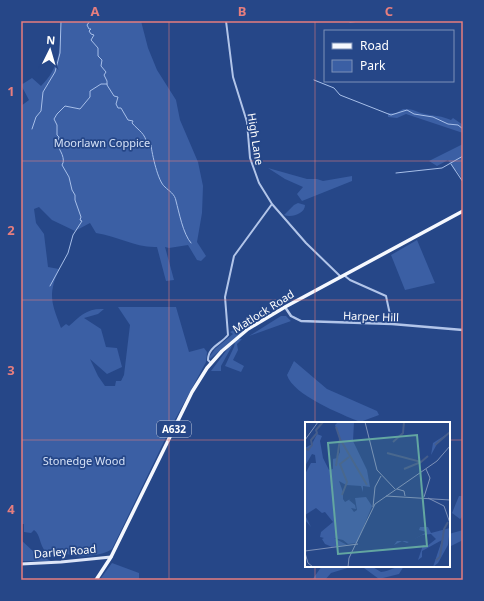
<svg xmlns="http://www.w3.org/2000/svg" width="484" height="601" font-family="'Noto Sans',sans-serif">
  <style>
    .green { fill: #3b5fa4 }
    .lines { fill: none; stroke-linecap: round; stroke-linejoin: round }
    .stream { stroke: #a7bfe9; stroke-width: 1 }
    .minor { stroke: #b2c5e9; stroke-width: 2 }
    .tertiary { stroke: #b2c5e9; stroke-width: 2.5 }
    .secondary { stroke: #dde5f8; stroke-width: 3 }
    .primary { stroke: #f5f8fe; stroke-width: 3.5 }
    .grid { fill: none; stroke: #e67e7e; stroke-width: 1; stroke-opacity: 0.55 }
    .labels { text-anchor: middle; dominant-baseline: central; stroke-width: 3.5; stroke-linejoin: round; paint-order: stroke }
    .shield { fill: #264788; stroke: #bec8db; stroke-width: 1 }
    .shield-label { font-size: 10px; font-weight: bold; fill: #fff }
    .street-label { font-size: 11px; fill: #fff; stroke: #264788 }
    .park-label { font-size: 11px; fill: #d6e2f7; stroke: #264788 }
    .inset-river { fill: none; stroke: #455d8b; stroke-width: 2 }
    .inset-road { fill: none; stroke: #7d91b8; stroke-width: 1 }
    .view { fill: #63a6a1; fill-opacity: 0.15; stroke: #63a6a1; stroke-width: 2 }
    .inset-edge { fill: none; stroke: #fff; stroke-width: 2 }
    .neatline { fill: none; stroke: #e67e7e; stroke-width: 1.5 }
    .grid-label { font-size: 13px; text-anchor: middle; font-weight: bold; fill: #e67e7e }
  </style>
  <rect width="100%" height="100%" fill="#264788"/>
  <path class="green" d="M61,21H141L148,48L157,70L176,100L180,120L198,162L203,186L202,213L197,242L206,256L201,261L197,260L188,245L169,248L165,247L174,280L166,281L157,247C135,248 118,236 96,233L90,223L75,231L52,220L39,207L34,209L36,223L44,234L48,267L59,269C48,295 51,302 61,328L66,324L69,326C80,316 87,308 104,309L98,314L84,318L101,329L106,347L117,348L122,367L107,374L90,359L98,376L105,386H115L116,381H121L124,375L130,325L118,307H176L189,352L204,348L207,352L206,362L171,427L112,549C104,555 86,557 75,556C72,556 69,554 66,554C59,554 53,560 46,552C39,545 41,535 34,530L31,533L24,532V524H21V106L29,100L21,85L32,78L41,86C60,68 61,46 61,21Z
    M403,109C416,109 415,112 425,114C435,116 442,116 451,120L453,118L463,125V133L406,114L397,118L388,117V113H396Z
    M463,144V180L456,170L455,171L448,160L437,166L429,161Z
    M268,168L307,179H317L323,181L352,176V181L302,201L297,194L303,187L285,179Z
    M298,203L305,205C305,214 291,218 284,215L294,205Z
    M417,240L435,283L405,290L391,255Z
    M281,316H286L291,321L249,336Z
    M249,322L251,324L210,359V356L215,349L233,334L230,332Z
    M238,339H242L237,344L238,350L233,360L244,366L241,372L225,366L234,347L235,342Z
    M232,346L221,366V371H211L229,347Z
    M294,361L327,389L377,411L379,415L360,422C341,414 293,395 287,375Z
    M459,496H463V516L460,519L452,513Z
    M463,530V540L449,547V534Z
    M21,540L35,553L51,561H21Z
    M112,563L139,573V580H107L101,578Z
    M322,566H354L331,573L325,580H312Z
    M355,566H371L381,572C390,571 395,566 404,566L399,574L379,579L364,568Z"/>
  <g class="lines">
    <path class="stream" d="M90,21L87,25L89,29H91L89,31L91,34L94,35L91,40L98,48V56L102,60L101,66L106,72L104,75L107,81V85L114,96L118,97L116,104L118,108H121L128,120L133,121L132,123C139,131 145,133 147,144L151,145C152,154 158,182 165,187C169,191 175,194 176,201C179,212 183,234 191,243
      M350,22L361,21
      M314,80L334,88L340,95L391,115L407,110L414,114L433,117L448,124L458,125L463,129
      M32,129L36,117L41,111L43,92L55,72L60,53L61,21
      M451,164L463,182
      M396,173L442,168L463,156
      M50,286L68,253L73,235L82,221L80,220L81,217L75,200V195L72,190L69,177L62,165C66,159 60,150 57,145L59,137L57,135V125L54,119L57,114L65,106L80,109L90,97V91L101,84H107"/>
    <path class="minor" d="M226,21L233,77L247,122L250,158L259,183L272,204L306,243L340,276
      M345,276L350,280L386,296L392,324
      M211,363L208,360C208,347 221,344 228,335L225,297L234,256L272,204"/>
    <path class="tertiary" d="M285,307L291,316L301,321L392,324L463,330"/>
    <path class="secondary" d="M21,564L61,562L111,557"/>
    <path class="primary" d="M96,580L111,557L192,392L207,368L222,351L248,329L285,307L463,211"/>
  </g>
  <path class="grid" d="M169,21V580M315,21V423M21,161H463M21,300H463M21,440H306M449,440H463M315,566V580"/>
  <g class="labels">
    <rect class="shield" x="157" y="421" width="34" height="16" rx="3"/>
    <g class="shield-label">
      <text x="174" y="429">A632</text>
    </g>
    <g class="street-label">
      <text transform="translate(256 139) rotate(81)">High Lane</text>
      <text transform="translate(263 311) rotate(-32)">Matlock Road</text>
      <text transform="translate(371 316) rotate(2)">Harper Hill</text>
      <text transform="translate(65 551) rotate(-5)">Darley Road</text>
    </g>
    <g class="park-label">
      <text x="102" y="142">Moorlawn Coppice</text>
      <text x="84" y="460">Stonedge Wood</text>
    </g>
  </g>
  <g transform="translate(305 422)">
    <rect width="145" height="145" fill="#264788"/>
    <path d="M33,0H49L48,19L62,48L65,65L58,64V70L56,64L41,63L34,59L38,70V77L40,80L47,76L44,78L50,83L51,87L46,86L49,90L52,88L50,76L61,75L67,84L52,121L43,122L38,118L29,116L42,123L27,125L20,122L17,117L19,116L15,115L16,110L28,100L20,90L17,91L11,86L0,93L6,105L0,98V52L6,41H11L10,33L7,32L0,44V26L7,22L12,12L17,14L15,19L18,36L24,48L28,47V37L32,36L35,30V17L30,3ZM145,10L132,22L126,33L128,21ZM115,105H123L126,111L145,106L143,123L133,141L128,145L137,118L117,129V135L113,138L118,123L121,125L131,117L126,112L117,113L102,121L97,119L89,123L92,119H100L104,120L122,110L114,108Z" fill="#3b5fa4"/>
    <path class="inset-river" d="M31,5L35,17L31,44M35,17L62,63M88,20L98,11L99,0M130,23L145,10M0,26L3,28L7,23L6,18L12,11L11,8L18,0M82,31L116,40L123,34M99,47L116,40M37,73L42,60L35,42L44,35M131,138L135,135L139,107L143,100"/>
    <path class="inset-road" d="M60,0L72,48L90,67M0,18L13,0M92,67L99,69L100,74M81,74L145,78M119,75L125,56L121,47M123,76L139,84L145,101M68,85L70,65L76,54M0,129L53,122M0,131L3,141L8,145M43,145L44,136L70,82L132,39L145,24"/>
    <path class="view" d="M112,13L122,124L33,132L23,21Z"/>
    <rect width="145" height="145" class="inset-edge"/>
  </g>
  <rect width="484" height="601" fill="none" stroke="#264788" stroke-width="44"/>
  <rect x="324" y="30" width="130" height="52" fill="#264788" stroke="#7d91b8"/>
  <rect x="332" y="43" width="20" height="6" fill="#f5f8fe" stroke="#7d91b8"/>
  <text x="360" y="50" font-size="12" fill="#ffffff">Road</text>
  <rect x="332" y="60" width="20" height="12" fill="#3b5fa4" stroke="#7d91b8"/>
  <text x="360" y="70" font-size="12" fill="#ffffff">Park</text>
  <g transform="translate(50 50) rotate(5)" stroke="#264788" stroke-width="3" paint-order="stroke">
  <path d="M0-3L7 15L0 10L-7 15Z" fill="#ffffff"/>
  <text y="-6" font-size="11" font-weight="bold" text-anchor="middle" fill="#ffffff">N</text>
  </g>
  <rect x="22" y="22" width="440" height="557" class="neatline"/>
  <g class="grid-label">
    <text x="95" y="16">A</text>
    <text x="242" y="16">B</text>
    <text x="389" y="16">C</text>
    <text x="11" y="96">1</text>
    <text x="11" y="235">2</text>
    <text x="11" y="375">3</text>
    <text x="11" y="514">4</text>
  </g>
</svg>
